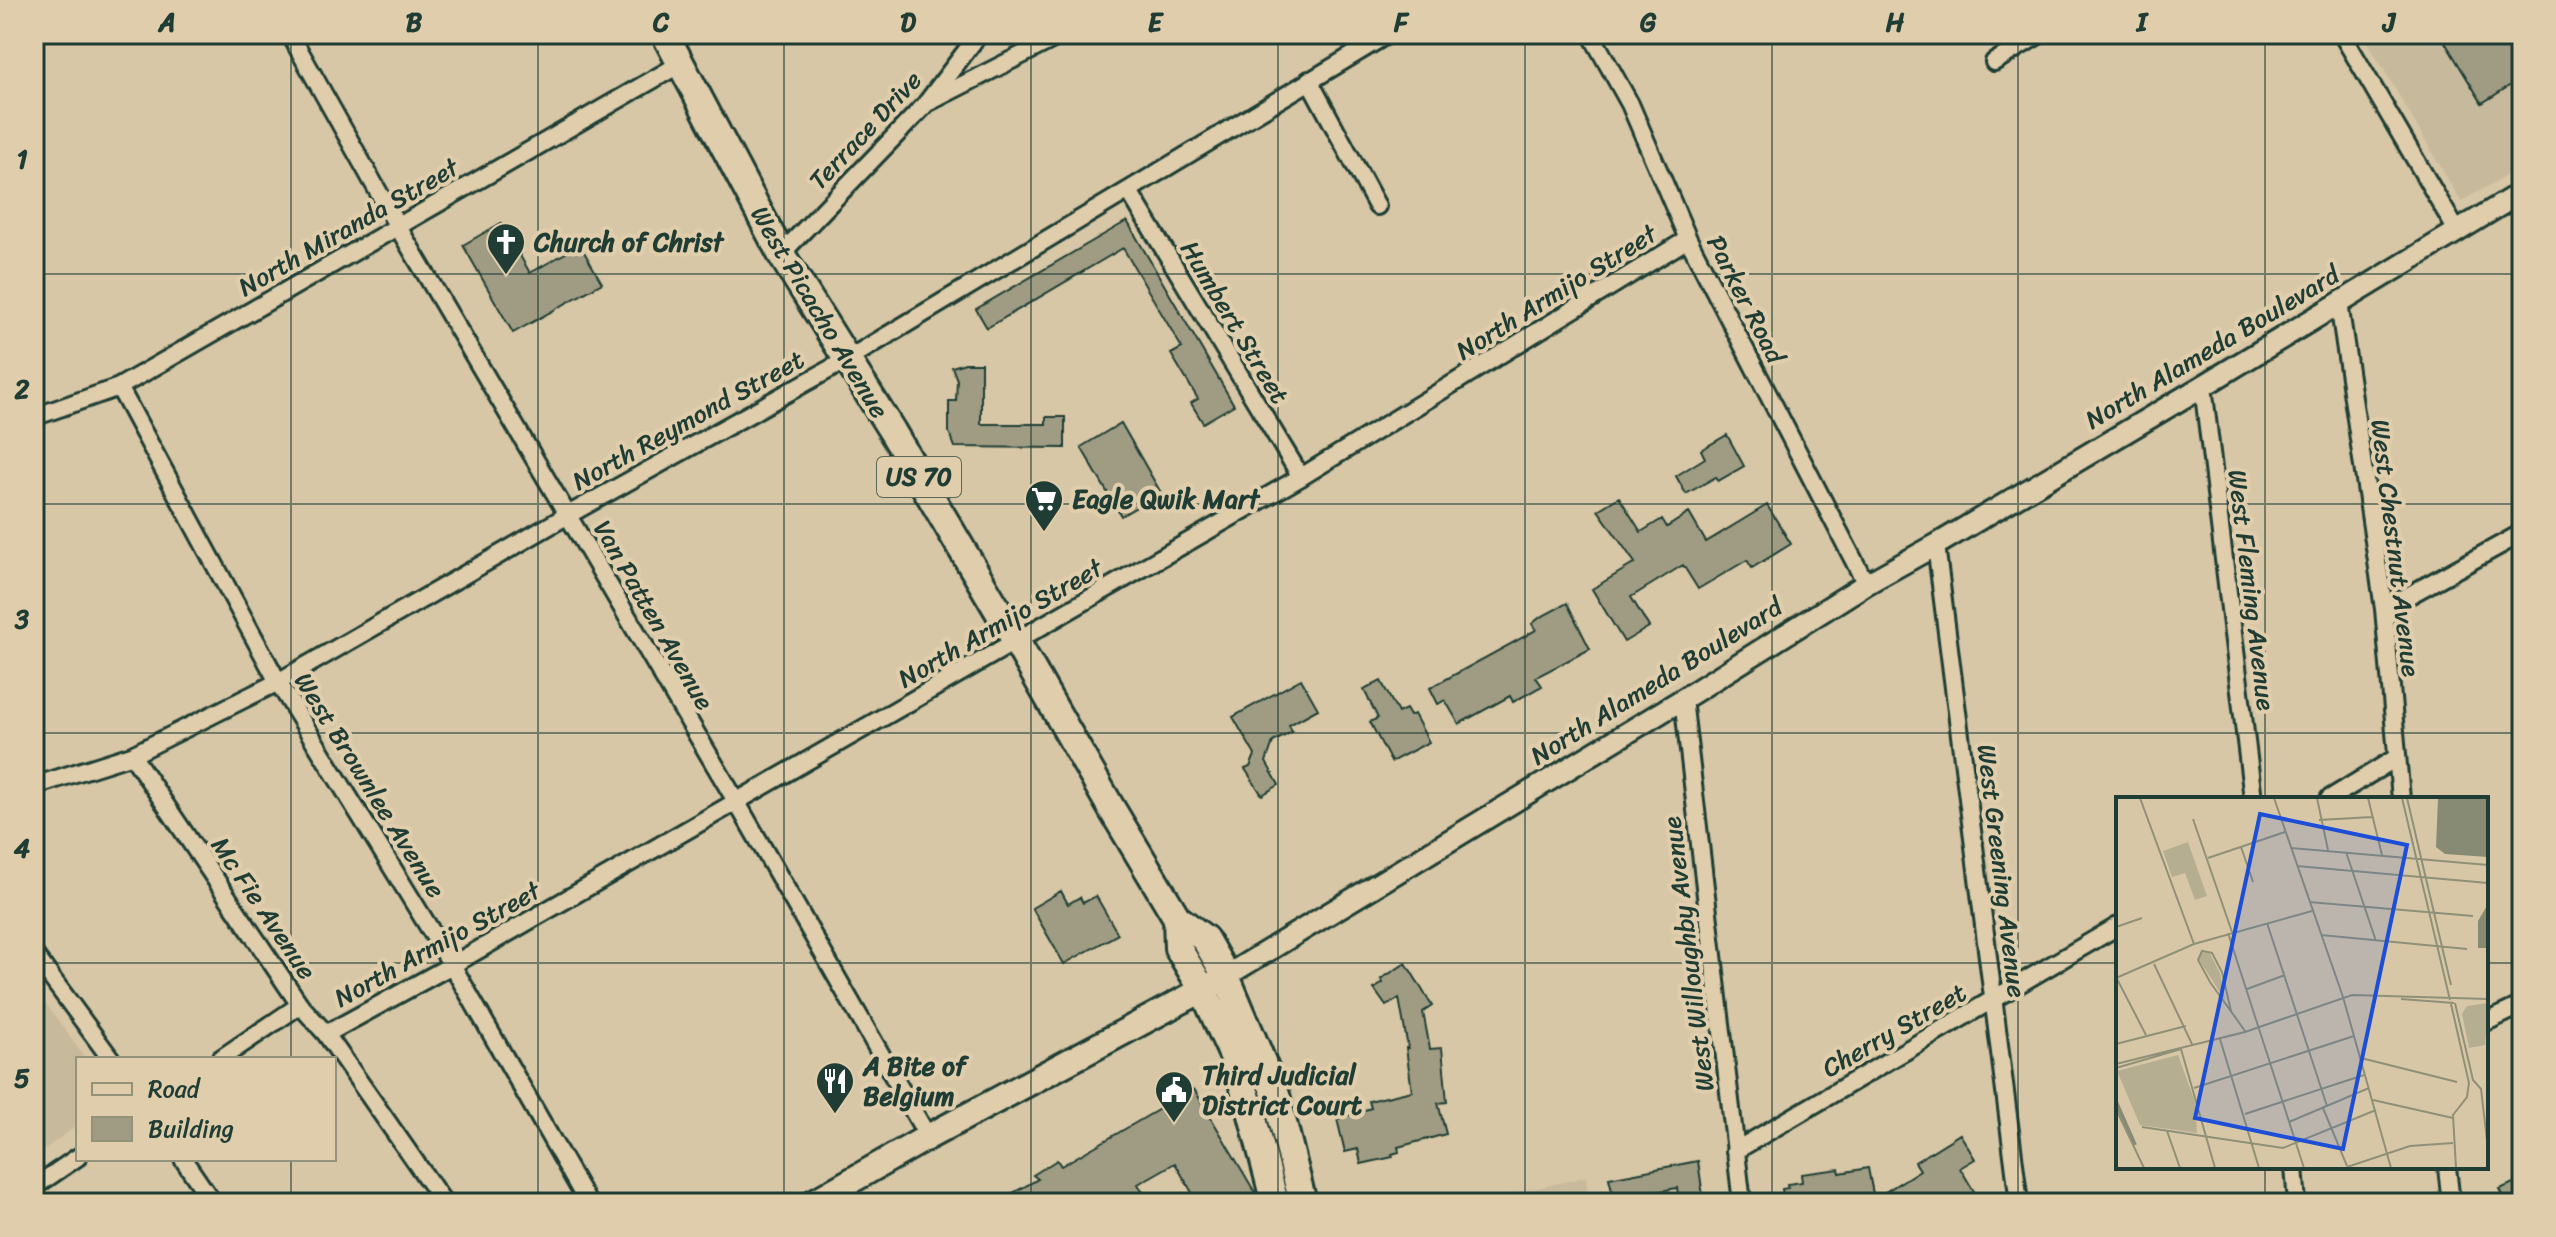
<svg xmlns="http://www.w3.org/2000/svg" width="2556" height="1237" font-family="Sriracha,sans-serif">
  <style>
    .built { fill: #c7ba9c }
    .building { fill: #9f9c83; stroke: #1f3d34; stroke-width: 2 }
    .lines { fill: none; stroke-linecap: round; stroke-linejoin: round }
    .minor-casing { stroke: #1f3d34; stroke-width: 22 }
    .tertiary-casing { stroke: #1f3d34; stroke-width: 26 }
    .secondary-casing { stroke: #1f3d34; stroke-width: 30 }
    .primary-casing { stroke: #1f3d34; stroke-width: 32 }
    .minor { stroke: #e0cdab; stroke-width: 16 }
    .tertiary { stroke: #e0cdab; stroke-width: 20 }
    .secondary { stroke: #e0cdab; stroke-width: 24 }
    .primary { stroke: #e0cdab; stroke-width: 26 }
    .grid { fill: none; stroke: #1f3d34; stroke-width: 2; stroke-opacity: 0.55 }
    .labels { text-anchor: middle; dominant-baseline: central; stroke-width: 8; stroke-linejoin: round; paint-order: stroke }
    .shield { fill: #e0cdab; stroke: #596858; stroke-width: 2 }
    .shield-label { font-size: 24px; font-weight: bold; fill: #1f3d34 }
    .street-label { font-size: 26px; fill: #1f3d34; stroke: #e0cdab }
    .poi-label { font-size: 26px; font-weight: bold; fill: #1f3d34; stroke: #e0cdab; text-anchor: start }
    .inset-river { fill: none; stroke: #878b74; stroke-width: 4 }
    .inset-road { fill: none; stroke: #8e9078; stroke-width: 2 }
    .view { fill: #1d4ed8; fill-opacity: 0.15; stroke: #1d4ed8; stroke-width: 4 }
    .inset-edge { fill: none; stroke: #1f3d34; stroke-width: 4 }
    .neatline { fill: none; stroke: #1f3d34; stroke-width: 3 }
    .grid-label { font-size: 26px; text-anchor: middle; font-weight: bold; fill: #1f3d34 }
  </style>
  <rect width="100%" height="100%" fill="#d8c7a6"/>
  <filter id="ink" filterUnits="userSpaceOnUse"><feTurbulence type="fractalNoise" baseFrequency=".0125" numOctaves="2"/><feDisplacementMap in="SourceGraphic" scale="16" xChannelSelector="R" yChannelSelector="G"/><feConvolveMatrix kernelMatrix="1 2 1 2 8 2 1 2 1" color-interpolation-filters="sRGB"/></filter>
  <g filter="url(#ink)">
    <path class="built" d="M2363,34H2522V166L2461,202Z
      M34,987L86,1059H78V1125L34,1157Z
      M1586,1177L1589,1203H1471Z"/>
    <path class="building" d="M2440,34H2522V78L2482,103Z
      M1127,221L1234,405L1203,423L1191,403L1198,399L1171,354L1182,348L1123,248L987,328L976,309Z
      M501,223L530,273L580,245L602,283L513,333L463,245Z
      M965,363H981V424H1046V417H1065V448L955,447L949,432V401H956L957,380L952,367Z
      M1121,423L1161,493L1121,516L1081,447Z
      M1727,435L1744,466L1718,481L1716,477L1686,494L1676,476L1705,458L1701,450Z
      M1619,497L1641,532L1662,519L1667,527L1689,513L1706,542L1767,505L1791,544L1752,568L1747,560L1698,589L1683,565L1631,597L1649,627L1624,642L1592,589L1635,563L1598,510Z
      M1567,603L1590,649L1536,677L1542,686L1513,702L1510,696L1459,724L1445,700L1438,704L1430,688L1536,630L1532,624L1539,618Z
      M1301,679L1318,709L1289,725L1292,732L1273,742L1266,762L1279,785L1262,795L1245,769L1250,767L1255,755L1233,717Z
      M1381,681L1398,713L1406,709L1410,716L1414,714L1429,742L1391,762L1370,722L1378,718L1364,690Z
      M1061,891L1068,904L1080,897L1083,903L1096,896L1118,934L1064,964L1032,908Z
      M1406,963L1432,1006L1423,1012L1430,1049L1442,1048L1447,1102L1438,1103L1446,1134L1398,1147L1399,1152L1392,1154L1393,1157L1361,1164L1358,1149L1345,1152L1337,1119L1371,1108L1369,1101L1412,1091L1406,1048H1408L1399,998L1386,1006L1374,989L1383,983L1381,979Z
      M1194,1089L1256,1194L1258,1203H1198L1175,1163L1138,1184L1149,1203H995L1038,1179L1033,1175L1057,1160L1061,1166Z
      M1960,1134L1975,1159L1960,1168L1981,1203H1784L1782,1189L1788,1188L1787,1184L1802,1182L1801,1174L1839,1169L1840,1173L1868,1168L1874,1199L1920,1170L1915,1162Z
      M1698,1161L1704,1203H1680L1677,1188L1629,1197L1630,1203H1615L1609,1178Z
      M2522,1179V1203H2507L2500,1189Z"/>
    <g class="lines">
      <g class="minor-casing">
        <path id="minor" d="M290,34L398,227L736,801L928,1137
          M1591,34L1630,104L1688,239L1866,584
          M2342,34L2457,231
          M1994,62L2040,34
          M1309,80L1377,206
          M929,102L1063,34
          M1129,191L1301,477
          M781,254L925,105L979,34
          M2339,303L2384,609L2401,799
          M2203,386L2253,799
          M119,387L278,682L452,965L588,1203
          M34,417L119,387L680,64
          M1936,545L2019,1203
          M2384,609L2522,533
          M1683,699L1742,1203
          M132,755L300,1005L326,1034L444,1203
          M34,786L132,755L278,682L568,515L848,359L1388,34
          M2329,799L2396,758
          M34,954L111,1059
          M2486,1022L2522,1005
          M326,1034L452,965L1301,477L1688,239
          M220,1059L300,1005
          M1735,1151L2118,926
          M183,1159L213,1203
          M2294,1167L2297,1203
          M2447,1167L2451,1203
          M34,1187L78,1157"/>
      </g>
      <g class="tertiary-casing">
        <path id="tertiary" d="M1226,976L1683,699L1866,584L1936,545L2203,386L2522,192"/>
      </g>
      <g class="secondary-casing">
        <path id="secondary" d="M812,1203L928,1137L1217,982"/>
      </g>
      <g class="primary-casing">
        <path id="primary" d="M665,34L781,254L892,431L1016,641L1110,806L1177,918L1205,939L1226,976L1276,1095L1303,1203
          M1177,918L1178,948L1204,992L1233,1056L1250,1107L1275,1203"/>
      </g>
      <use href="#minor" class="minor"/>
      <use href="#tertiary" class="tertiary"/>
      <use href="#secondary" class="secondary"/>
      <use href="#primary" class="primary"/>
    </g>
  </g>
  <path class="grid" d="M291,34V1059M538,34V1203M784,34V1203M1031,34V1203M1278,34V1203M1525,34V1203M1772,34V1203M2018,34V1203M2265,34V799M34,274H2522M34,504H2522M34,733H2522M34,963H2118M2486,963H2522M291,1159V1203M2265,1167V1203"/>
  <defs>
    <g id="church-pin" transform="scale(2)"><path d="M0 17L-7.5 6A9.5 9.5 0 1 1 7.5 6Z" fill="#1f3d34" stroke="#e0cdab"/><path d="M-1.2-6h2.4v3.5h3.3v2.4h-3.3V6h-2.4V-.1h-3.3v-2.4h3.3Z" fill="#fff"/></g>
    <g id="supermarket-pin" transform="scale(2)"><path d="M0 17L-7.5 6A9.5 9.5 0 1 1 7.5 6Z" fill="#1f3d34" stroke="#e0cdab"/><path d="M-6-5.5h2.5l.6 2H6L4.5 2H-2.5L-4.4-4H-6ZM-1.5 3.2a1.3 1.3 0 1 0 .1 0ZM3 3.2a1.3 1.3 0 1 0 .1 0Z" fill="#fff"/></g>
    <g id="restaurant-pin" transform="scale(2)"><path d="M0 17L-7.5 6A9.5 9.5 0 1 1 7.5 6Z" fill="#1f3d34" stroke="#e0cdab"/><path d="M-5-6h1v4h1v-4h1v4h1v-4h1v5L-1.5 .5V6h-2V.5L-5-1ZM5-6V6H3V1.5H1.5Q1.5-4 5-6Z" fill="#fff"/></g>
    <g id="civic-pin" transform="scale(2)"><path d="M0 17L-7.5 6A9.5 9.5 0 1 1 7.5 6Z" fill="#1f3d34" stroke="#e0cdab"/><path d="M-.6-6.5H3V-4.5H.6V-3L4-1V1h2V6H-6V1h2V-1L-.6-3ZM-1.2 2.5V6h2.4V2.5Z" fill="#fff"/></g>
  </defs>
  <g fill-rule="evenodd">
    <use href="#church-pin" x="506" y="242"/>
    <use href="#supermarket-pin" x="1044" y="499"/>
    <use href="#restaurant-pin" x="835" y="1081"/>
    <use href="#civic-pin" x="1174" y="1090"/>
  </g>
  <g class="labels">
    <rect class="shield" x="877" y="457" width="84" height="40" rx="6"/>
    <g class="shield-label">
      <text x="919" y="477">US 70</text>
    </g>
    <g class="street-label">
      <text transform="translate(865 130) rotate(-47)">Terrace Drive</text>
      <text transform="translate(348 227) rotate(-30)">North Miranda Street</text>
      <text transform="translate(1556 292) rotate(-32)">North Armijo Street</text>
      <text transform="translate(1746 299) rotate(63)">Parker Road</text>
      <text transform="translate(820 312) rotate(59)">West Picacho Avenue</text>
      <text transform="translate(1235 322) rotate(59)">Humbert Street</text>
      <text transform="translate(2212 347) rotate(-31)">North Alameda Boulevard</text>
      <text transform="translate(688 420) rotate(-29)">North Reymond Street</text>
      <text transform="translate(2396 548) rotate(83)">West Chestnut Avenue</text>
      <text transform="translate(2252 590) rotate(83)">West Fleming Avenue</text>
      <text transform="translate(654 615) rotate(60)">Van Patten Avenue</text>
      <text transform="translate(1000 623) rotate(-30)">North Armijo Street</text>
      <text transform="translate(1656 681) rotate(-32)">North Alameda Boulevard</text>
      <text transform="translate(370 785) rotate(58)">West Brownlee Avenue</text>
      <text transform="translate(2002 871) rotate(83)">West Greening Avenue</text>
      <text transform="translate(264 908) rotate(56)">Mc Fie Avenue</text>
      <text transform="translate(437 944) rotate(-29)">North Armijo Street</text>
      <text transform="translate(1688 954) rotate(-97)">West Willoughby Avenue</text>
      <text transform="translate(1894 1030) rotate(-30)">Cherry Street</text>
    </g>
    <g class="poi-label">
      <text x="534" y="242">Church of Christ</text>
      <text x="1072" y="499">Eagle Qwik Mart</text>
      <text x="863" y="1066">A Bite of<tspan x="863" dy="30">Belgium</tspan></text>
      <text x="1202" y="1075">Third Judicial<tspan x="1202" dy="30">District Court</tspan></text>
    </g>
  </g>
  <g transform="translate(2116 797)">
    <rect width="372" height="372" fill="#d8c7a6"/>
    <path d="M72,45L91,99L79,103L69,76L56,80L47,54ZM85,155L94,157L104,176L109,203L82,161ZM372,206L369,248L353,251L346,217L351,209ZM62,258L79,305L81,336L24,328L1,274Z" fill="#b6ae91"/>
    <path d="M322,1H372V60L329,57L320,50ZM372,107V151H362V124Z" fill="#878b74"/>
    <path class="inset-river" d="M0,305L19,348"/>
    <path class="inset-road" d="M24,1L78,147M158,1L227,200M201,1L212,53M252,1L266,58M286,1L334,203M291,1L335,188M77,22L116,135M203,23L256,20M125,50L137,85M175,51L372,68M230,55L260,144M92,61L169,35M181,69L372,86M193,105L357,119M151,126L211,309M0,130L26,121M112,136L188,371M205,138L351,152M38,167L76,247M0,180L30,238M0,181L78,147L196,114M131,192L169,178M227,200L275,371M285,202L338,206M339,206L357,283L365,292L372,352M335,207L353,286L351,300L337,318L340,371M115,214L106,175L96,156L86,154L82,163L94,185L129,234M104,242L143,371M0,247L70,229M65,252L99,371M245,261L341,285M0,267L129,235L236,198L372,202M0,271L65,252M78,291L238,239M257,303L337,321M207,311L231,369M0,312L28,371M129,317L248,278M173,325L253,291M26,330L167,351L260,313M51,334L64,371M231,370L294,349L337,346"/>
    <path class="view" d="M144,17L291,48L227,352L79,321Z"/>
    <rect width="372" height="372" class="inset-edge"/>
  </g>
  <rect width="2556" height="1237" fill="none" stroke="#e0cdab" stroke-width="88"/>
  <rect x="76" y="1057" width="260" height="104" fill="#e0cdab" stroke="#93937b" stroke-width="2"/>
  <rect x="92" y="1083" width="40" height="12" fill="#e0cdab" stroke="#93937b" stroke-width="2"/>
  <text x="148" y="1097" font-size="24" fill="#1f3d34">Road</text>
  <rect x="92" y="1117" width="40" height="24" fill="#9f9c83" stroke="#93937b" stroke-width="2"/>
  <text x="148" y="1137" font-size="24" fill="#1f3d34">Building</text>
  <rect x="44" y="44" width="2468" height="1149" class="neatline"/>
  <g class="grid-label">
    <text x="167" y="31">A</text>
    <text x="414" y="31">B</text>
    <text x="661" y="31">C</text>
    <text x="908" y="31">D</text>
    <text x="1155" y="31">E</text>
    <text x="1401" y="31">F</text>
    <text x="1648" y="31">G</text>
    <text x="1895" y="31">H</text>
    <text x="2142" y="31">I</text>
    <text x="2389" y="31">J</text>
    <text x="22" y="168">1</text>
    <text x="22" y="398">2</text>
    <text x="22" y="628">3</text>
    <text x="22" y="857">4</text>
    <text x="22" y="1087">5</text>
  </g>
</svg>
